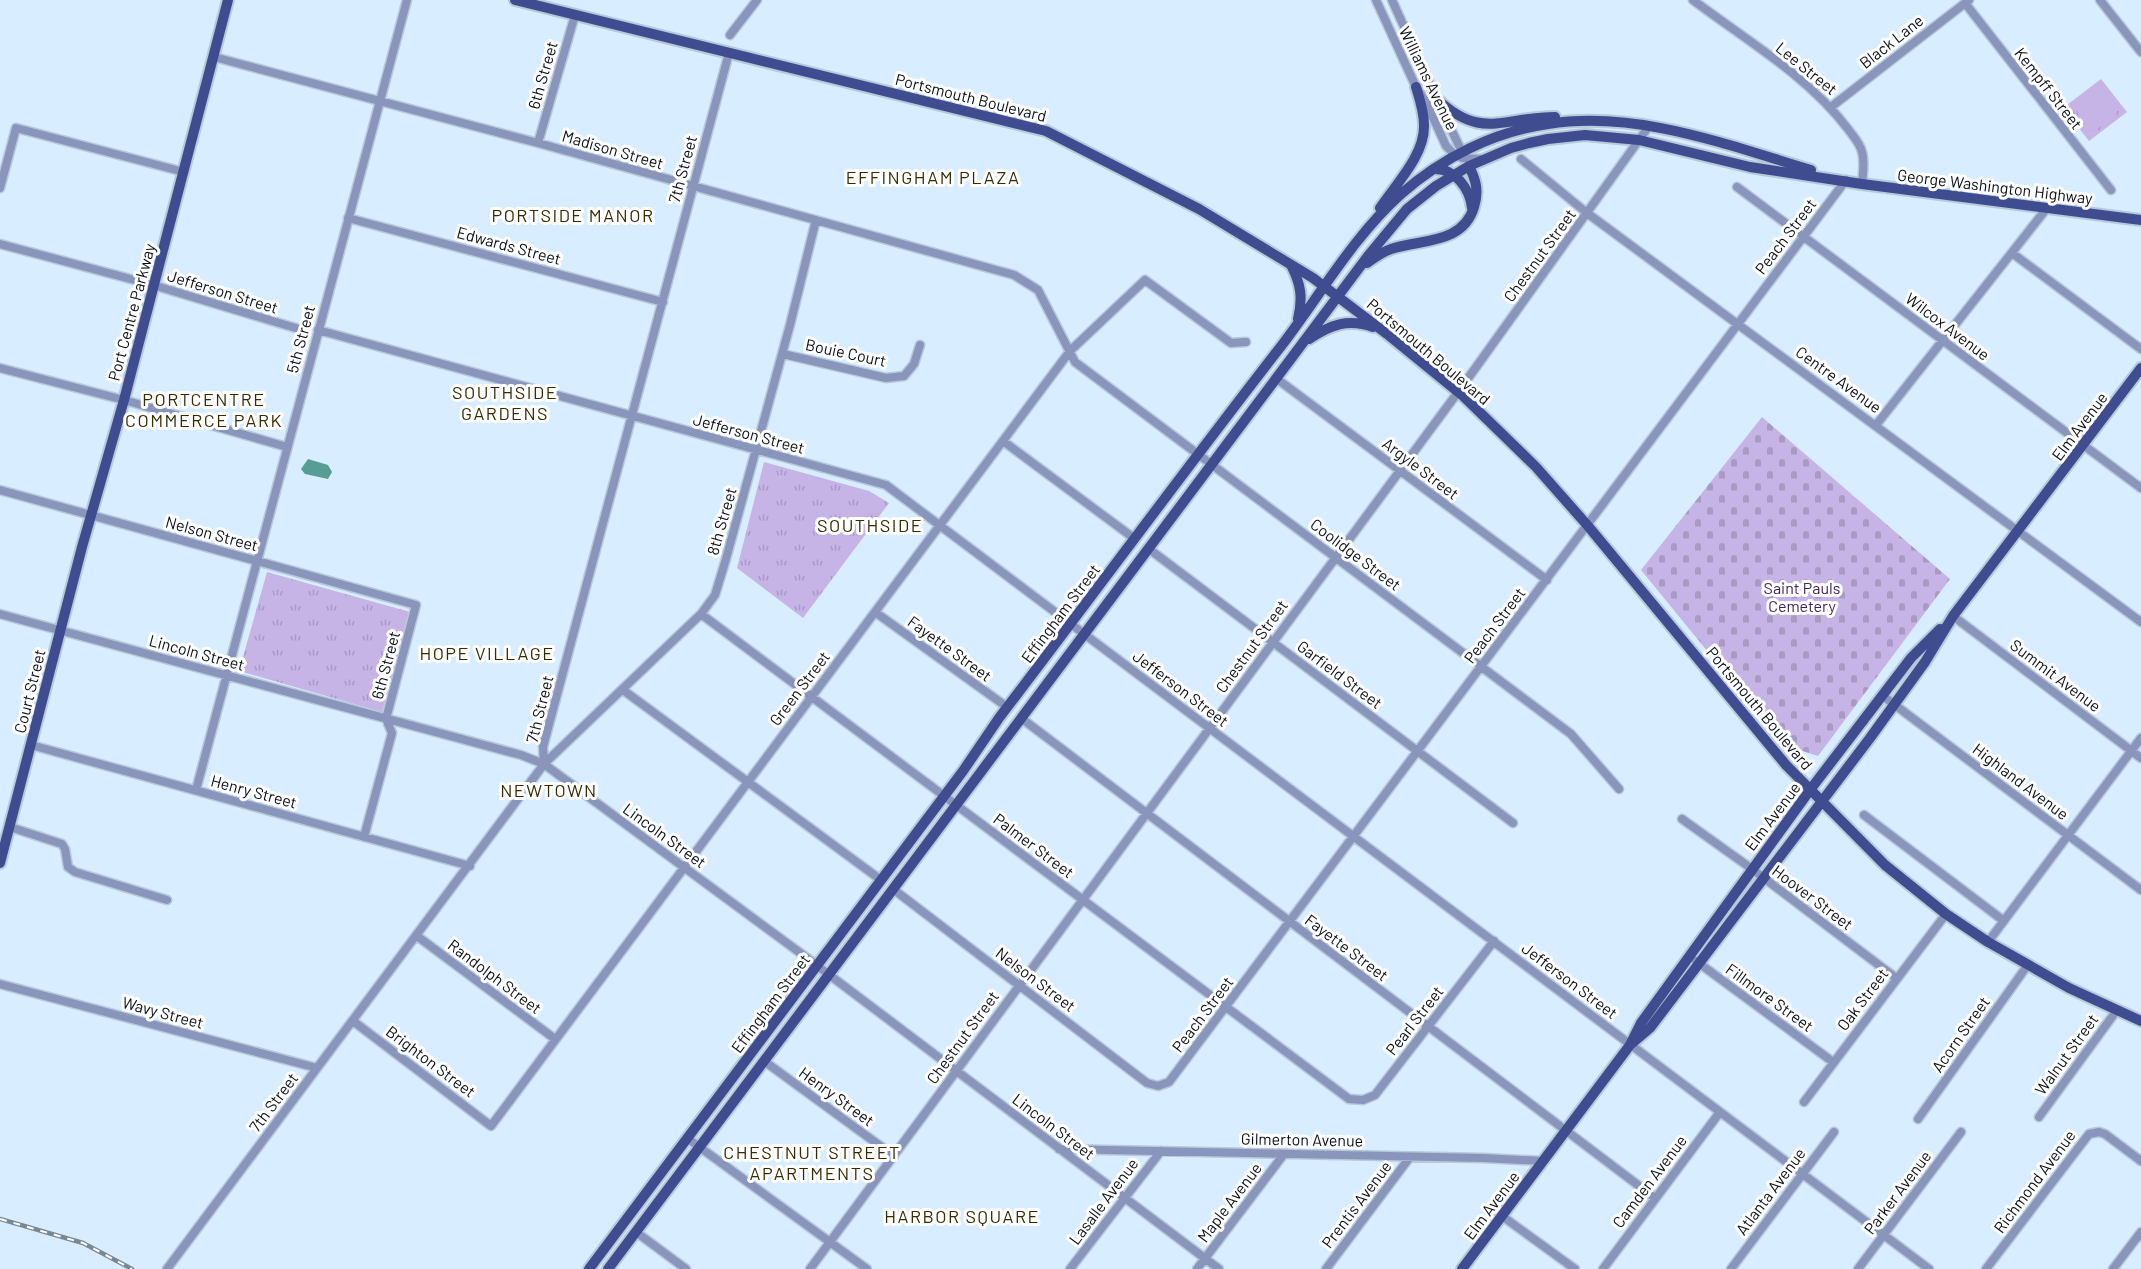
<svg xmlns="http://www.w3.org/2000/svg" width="2141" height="1269" font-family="Barlow,sans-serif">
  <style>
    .grass { fill: url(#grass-tufts) }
    .cemetery { fill: url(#cemetery-stones) }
    .pitch { fill: #c7b4e6 }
    .water { fill: #589d95 }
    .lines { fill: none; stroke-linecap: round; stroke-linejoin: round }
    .minor-casing { stroke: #b7c9da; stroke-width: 11 }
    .major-casing { stroke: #b7c9da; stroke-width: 14 }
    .minor { stroke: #8a95bc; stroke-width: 8 }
    .major { stroke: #3f4c90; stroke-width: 10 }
    .rail-casing { stroke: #798894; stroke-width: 4.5 }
    .rail { stroke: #fff; stroke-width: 2; stroke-dasharray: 7; stroke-linecap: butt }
    .labels { text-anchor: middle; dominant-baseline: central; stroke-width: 6; stroke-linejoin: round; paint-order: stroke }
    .street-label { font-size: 16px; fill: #080f15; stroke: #fff }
    .park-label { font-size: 16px; fill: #3a1f5a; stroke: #fff }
    .neighbourhood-label { font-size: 18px; letter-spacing: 1.5px; fill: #342c01; stroke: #fff }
  </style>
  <defs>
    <pattern id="grass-tufts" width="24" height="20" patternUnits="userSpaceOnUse" patternTransform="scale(1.5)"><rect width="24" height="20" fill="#c7b4e6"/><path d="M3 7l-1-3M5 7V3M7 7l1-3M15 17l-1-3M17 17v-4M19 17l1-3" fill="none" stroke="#a99ac4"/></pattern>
    <pattern id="cemetery-stones" width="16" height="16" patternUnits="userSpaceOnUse" patternTransform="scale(1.5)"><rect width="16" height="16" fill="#c7b4e6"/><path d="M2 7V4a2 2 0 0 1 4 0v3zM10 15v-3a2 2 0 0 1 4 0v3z" fill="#a99ac4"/></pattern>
  </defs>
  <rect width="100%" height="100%" fill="#d8edff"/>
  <path class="grass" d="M2101,79L2127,112L2089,141L2063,108Z
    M764,462L869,491L889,503L803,618L737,568Z
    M267,572L410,612L382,712L239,671Z"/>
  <path class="cemetery" d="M1762,417L1950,579L1818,756L1784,745L1641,570Z"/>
  <path class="pitch" d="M2097,88L2106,99L2082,117L2073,106Z
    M2109,102L2117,114L2093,132L2084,121Z"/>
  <path class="water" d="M308,459L328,465L332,472L328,479L305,474L301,469Z"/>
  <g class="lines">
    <g class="minor-casing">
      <path id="minor" d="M1376,0L1416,87L1426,102L1446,146L1453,153L1462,158L1480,159
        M1392,0L1436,98L1465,158
        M1693,0C1746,40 1807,75 1848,129C1853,136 1860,143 1862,152C1865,162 1863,173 1862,184
        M2100,0L2141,52
        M1965,3L2111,190
        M730,35L757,0
        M214,57L538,143L1014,275L1038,290L1075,362L1571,734L1619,789
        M1831,107L1969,0
        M538,143L575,15
        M1521,159L1587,213L2141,622
        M1737,187L2141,488
        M0,188L16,128L184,172
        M348,218L663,302
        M0,244L153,285L299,329
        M2012,253L2141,349
        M318,330L886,485L1929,1269
        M783,354L886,378L904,376L914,364L920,345
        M0,368L124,400L287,447
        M1277,379L1547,580
        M1876,425L2047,208
        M1003,441L1135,539
        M0,490L416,605L386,719L392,733L364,837
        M1149,549L1513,823
        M875,612L1007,707
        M0,614L521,755L544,764L799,952L1219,1269
        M701,614L1349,1099L1363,1100L1375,1095L1494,941
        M1953,616L2141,758
        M623,690L881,880
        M1883,696L2141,890
        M1021,718L1655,1198
        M31,745L470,866
        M544,764L543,747L729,53
        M196,790L407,0
        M1864,815L2004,921
        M1682,819L1752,869L1896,978
        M10,827L62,844L65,849L68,867L75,872L167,900
        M893,889L1147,1083L1158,1086L1169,1082L1846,180
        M417,936L555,1039
        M1988,942L2141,738
        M1696,961L1833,1062
        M0,984L317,1068
        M353,1021L491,1126L1070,351L1145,280L1231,343L1246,342
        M764,1061L894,1156
        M1804,1102L1946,914
        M2039,1117L2117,1010
        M1918,1119L2027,966
        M687,1138L867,1269
        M1059,1149L1483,1158L1543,1161
        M1502,1216L1575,1269
        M636,1232L686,1269
        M167,1269L544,764L701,614L715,595L726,559L790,325L816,220
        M810,1269L1464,384L1649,126
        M1070,1269L1161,1151
        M1197,1269L1284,1154
        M1326,1269L1410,1157
        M1603,1269L1720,1112
        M1731,1269L1834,1132
        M1858,1269L1961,1132
        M1986,1269L2089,1134L2099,1132L2105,1134L2141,1161
        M2113,1269L2141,1232"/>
    </g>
    <g class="major-casing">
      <path id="major" d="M515,0L1046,131L1199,209L1313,278L1387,334L1463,396L1536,467L1588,526L1786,765L1885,865L1946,914L1988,942L2069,988L2141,1021
        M1436,98C1481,141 1502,117 1555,117
        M1434,169C1455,168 1470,189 1472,208
        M1380,208C1396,184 1425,155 1424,125C1424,112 1420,100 1416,87
        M1367,263C1374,258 1382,252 1391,249C1422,239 1463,244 1474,207C1479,191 1476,180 1469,166
        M1291,265C1301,284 1303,298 1298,319
        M1309,339C1330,325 1348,318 1373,327
        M0,863L82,547L124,400L228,0
        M1630,1045L1650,1028L1870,738L1925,662L1953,616L2141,368
        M589,1269L963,771L999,718C1094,594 1186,468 1282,345C1321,294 1353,237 1401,194C1442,158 1493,132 1548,124C1637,110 1727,145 1811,170
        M608,1269L1368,256L1407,209L1436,186L1469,166L1511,148L1529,143L1548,139L1585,135L1639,140L1750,167L1862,184L2141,220
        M1462,1269L1630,1045L1641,1023L1810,790L1911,658L1940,629"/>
    </g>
    <use href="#minor" class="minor"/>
    <use href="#major" class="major"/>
    <g class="rail-casing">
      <path id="rail" d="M0,1219L83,1243L132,1269"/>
    </g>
    <use href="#rail" class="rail"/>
  </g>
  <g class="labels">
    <g class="street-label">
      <text transform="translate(1891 41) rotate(-38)">Black Lane</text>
      <text transform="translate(1807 68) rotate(39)">Lee Street</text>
      <text transform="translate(542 75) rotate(-74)">6th Street</text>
      <text transform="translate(1429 78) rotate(64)">Williams Avenue</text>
      <text transform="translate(2049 88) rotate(52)">Kempff Street</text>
      <text transform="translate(971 97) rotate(14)">Portsmouth Boulevard</text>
      <text transform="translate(613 149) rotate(16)">Madison Street</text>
      <text transform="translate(682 169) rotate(-75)">7th Street</text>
      <text transform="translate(1995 186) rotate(7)">George Washington Highway</text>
      <text transform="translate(1785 236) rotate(-53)">Peach Street</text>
      <text transform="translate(509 245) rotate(15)">Edwards Street</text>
      <text transform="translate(1539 255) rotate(-54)">Chestnut Street</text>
      <text transform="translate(223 291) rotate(17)">Jefferson Street</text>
      <text transform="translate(131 312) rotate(-75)">Port Centre Parkway</text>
      <text transform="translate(1948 326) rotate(37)">Wilcox Avenue</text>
      <text transform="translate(300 339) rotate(-75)">5th Street</text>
      <text transform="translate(1429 351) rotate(40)">Portsmouth Boulevard</text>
      <text transform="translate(846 352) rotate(12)">Bouie Court</text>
      <text transform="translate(1839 379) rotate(36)">Centre Avenue</text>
      <text transform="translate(2079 426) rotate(-53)">Elm Avenue</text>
      <text transform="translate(749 433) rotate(15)">Jefferson Street</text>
      <text transform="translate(1421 468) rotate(37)">Argyle Street</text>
      <text transform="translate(721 521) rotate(-74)">8th Street</text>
      <text transform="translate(212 533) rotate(15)">Nelson Street</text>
      <text transform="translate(1356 554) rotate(37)">Coolidge Street</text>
      <text transform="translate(1060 613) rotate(-53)">Effingham Street</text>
      <text transform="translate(1494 625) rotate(-53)">Peach Street</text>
      <text transform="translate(1251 646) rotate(-54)">Chestnut Street</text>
      <text transform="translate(950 648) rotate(36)">Fayette Street</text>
      <text transform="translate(197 652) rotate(15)">Lincoln Street</text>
      <text transform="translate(385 665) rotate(-75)">6th Street</text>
      <text transform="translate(1340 674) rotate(37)">Garfield Street</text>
      <text transform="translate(2056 675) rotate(37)">Summit Avenue</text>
      <text transform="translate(799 688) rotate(-53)">Green Street</text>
      <text transform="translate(1181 688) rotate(37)">Jefferson Street</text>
      <text transform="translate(29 691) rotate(-76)">Court Street</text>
      <text transform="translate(1760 708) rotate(50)">Portsmouth Boulevard</text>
      <text transform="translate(539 709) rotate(-76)">7th Street</text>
      <text transform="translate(2021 781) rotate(37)">Highland Avenue</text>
      <text transform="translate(254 791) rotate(15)">Henry Street</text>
      <text transform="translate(1772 816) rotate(-53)">Elm Avenue</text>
      <text transform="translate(665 835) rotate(36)">Lincoln Street</text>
      <text transform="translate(1034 845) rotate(37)">Palmer Street</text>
      <text transform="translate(1813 897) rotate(37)">Hoover Street</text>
      <text transform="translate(1347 947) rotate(37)">Fayette Street</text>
      <text transform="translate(495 976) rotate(37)">Randolph Street</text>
      <text transform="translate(1036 979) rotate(37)">Nelson Street</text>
      <text transform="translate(1570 980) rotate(37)">Jefferson Street</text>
      <text transform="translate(1770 997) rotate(36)">Fillmore Street</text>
      <text transform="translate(1862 999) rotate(-53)">Oak Street</text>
      <text transform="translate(770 1003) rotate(-53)">Effingham Street</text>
      <text transform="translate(163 1012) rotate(15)">Wavy Street</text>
      <text transform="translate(1202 1014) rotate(-53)">Peach Street</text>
      <text transform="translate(1414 1020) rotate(-52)">Pearl Street</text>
      <text transform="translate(1960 1034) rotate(-55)">Acorn Street</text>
      <text transform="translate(962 1037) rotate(-54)">Chestnut Street</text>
      <text transform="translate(2066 1054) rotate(-54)">Walnut Street</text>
      <text transform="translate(431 1061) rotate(37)">Brighton Street</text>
      <text transform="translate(837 1096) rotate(36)">Henry Street</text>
      <text transform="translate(273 1102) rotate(-53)">7th Street</text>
      <text transform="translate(1054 1126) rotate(37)">Lincoln Street</text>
      <text transform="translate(1302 1139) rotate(1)">Gilmerton Avenue</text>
      <text transform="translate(1649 1181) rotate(-53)">Camden Avenue</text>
      <text transform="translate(2034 1181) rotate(-53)">Richmond Avenue</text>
      <text transform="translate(1770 1191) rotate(-53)">Atlanta Avenue</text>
      <text transform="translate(1897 1192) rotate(-53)">Parker Avenue</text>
      <text transform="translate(1103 1201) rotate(-53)">Lasalle Avenue</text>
      <text transform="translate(1229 1202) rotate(-53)">Maple Avenue</text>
      <text transform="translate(1356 1204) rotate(-53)">Prentis Avenue</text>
      <text transform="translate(1491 1205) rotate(-53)">Elm Avenue</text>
    </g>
    <g class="park-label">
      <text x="1802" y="587">Saint Pauls<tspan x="1802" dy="18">Cemetery</tspan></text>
    </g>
    <g class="neighbourhood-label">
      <text x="933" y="177">EFFINGHAM PLAZA</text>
      <text x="573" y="215">PORTSIDE MANOR</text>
      <text x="505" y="392">SOUTHSIDE<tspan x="505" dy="21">GARDENS</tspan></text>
      <text x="204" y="399">PORTCENTRE<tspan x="204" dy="21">COMMERCE PARK</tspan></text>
      <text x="870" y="525">SOUTHSIDE</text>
      <text x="487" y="653">HOPE VILLAGE</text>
      <text x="549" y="790">NEWTOWN</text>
      <text x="812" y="1152">CHESTNUT STREET<tspan x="812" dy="21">APARTMENTS</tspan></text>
      <text x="962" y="1216">HARBOR SQUARE</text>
    </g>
  </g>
</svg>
